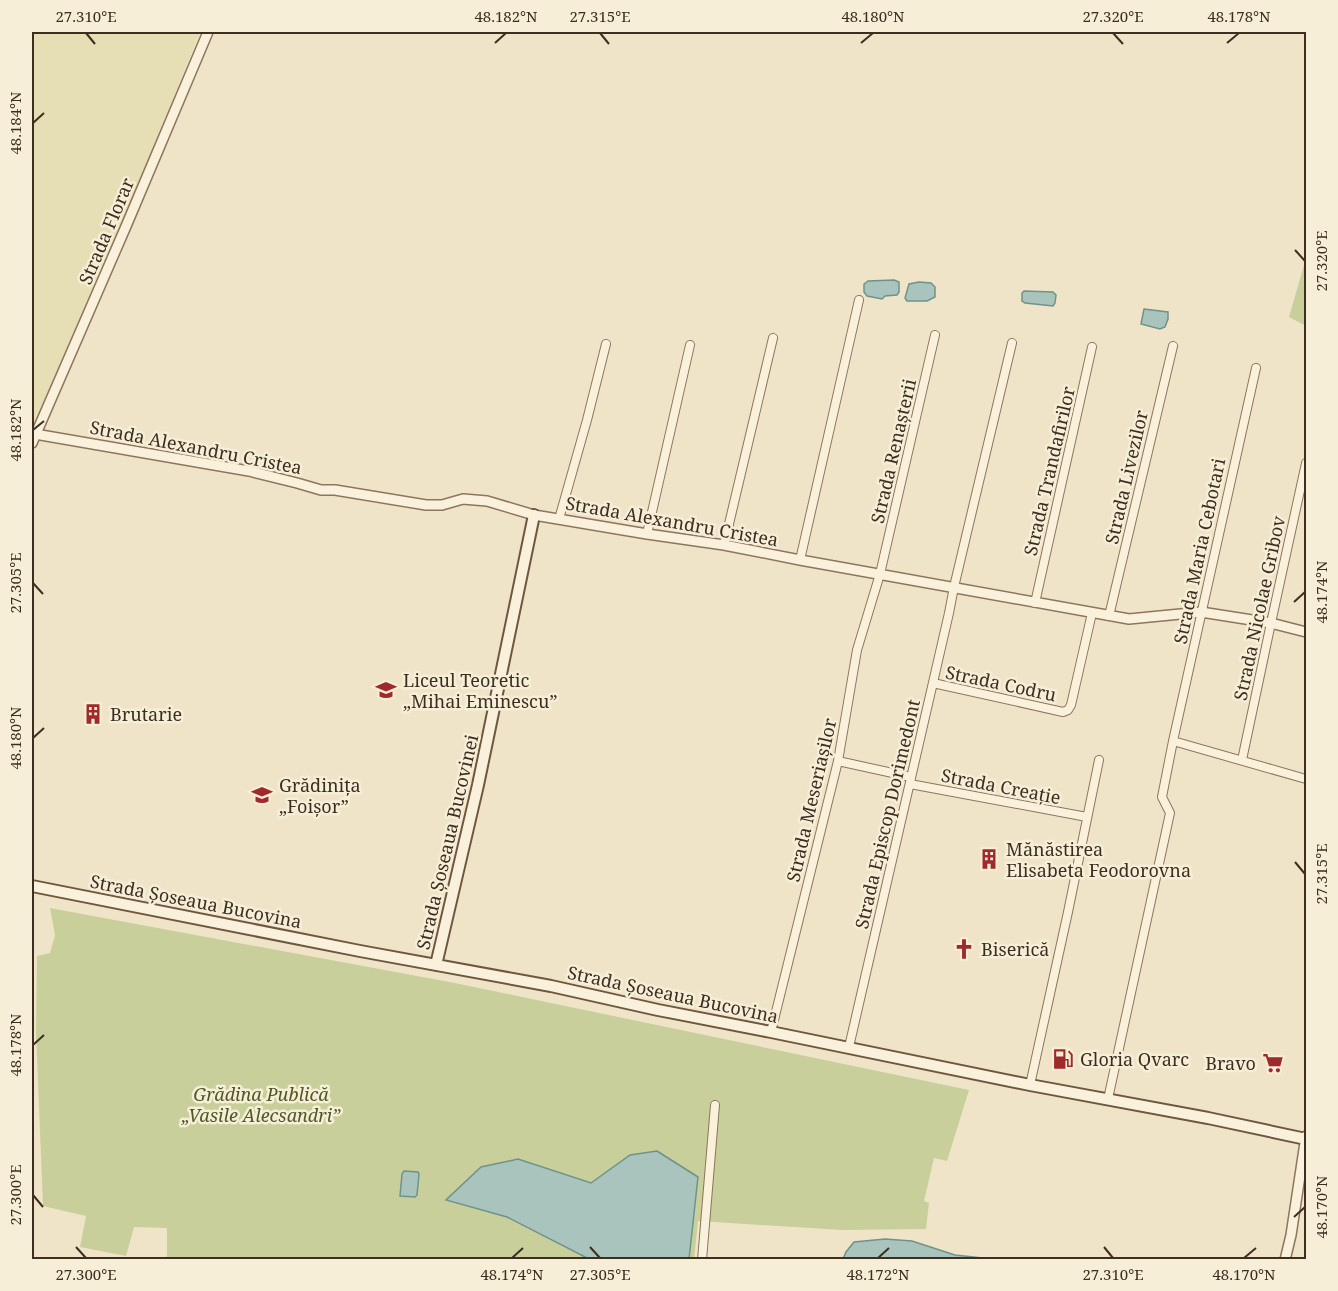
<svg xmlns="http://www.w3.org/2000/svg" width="1338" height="1291" font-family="'Noto Serif',serif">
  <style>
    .farmland { fill: #e6deb5 }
    .green { fill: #c9cf9b }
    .water { fill: #a9c4bc; stroke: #6f938a; stroke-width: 1.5 }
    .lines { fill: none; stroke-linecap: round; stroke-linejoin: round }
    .minor-casing { stroke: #8d765c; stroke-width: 10 }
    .tertiary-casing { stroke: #8d765c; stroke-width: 12 }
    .secondary-casing { stroke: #6f573f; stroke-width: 14 }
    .minor { stroke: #faf1dc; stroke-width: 8 }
    .tertiary { stroke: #faf1dc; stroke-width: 9 }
    .secondary { stroke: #faf1dc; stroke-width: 10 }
    .ticks { fill: none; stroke: #3d2e20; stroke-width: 2 }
    .labels { text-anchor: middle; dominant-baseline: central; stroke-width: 5; stroke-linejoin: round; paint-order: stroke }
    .street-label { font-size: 18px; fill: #3d2e20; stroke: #f7eed8 }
    .poi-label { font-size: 18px; fill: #3d2e20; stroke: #f7eed8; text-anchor: start }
    .park-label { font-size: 18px; font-style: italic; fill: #4d5a26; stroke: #f7eed8 }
    .neatline { fill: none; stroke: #3d2e20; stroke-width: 2 }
    .ticks-label { font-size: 15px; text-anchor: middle; fill: #3d2e20 }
  </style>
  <rect width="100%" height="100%" fill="#f0e4c8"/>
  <path class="farmland" d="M32,32H200L104,267L32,436Z"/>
  <path class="green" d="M1306,258V326L1289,317Z
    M50,908L455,983L969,1090L947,1161L934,1158L924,1201L929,1203L926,1229L842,1230L698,1221L694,1260H167V1228L134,1227L126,1256L80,1247L86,1216L43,1206L36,1033L37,956L50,953L55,935Z"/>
  <path class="water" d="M894,280L899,282V292L897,295L885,296L882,299L867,296L864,292V284L868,281Z
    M919,282L931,283L935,287V297L927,301H907L905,298L909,284Z
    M1024,291L1053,292L1056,295L1055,303L1053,306L1025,303L1022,301V293Z
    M1144,309L1168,312V319L1165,327L1160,329L1141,324Z
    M657,1151L698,1177L689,1259H589L507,1217L446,1200L481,1167L518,1159L591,1183L630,1155Z
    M404,1171L418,1172L419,1174L417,1195L415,1197L400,1196L402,1174Z
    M885,1239L912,1241L955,1255L992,1259H843L846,1252L854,1242Z"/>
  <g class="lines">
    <g class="minor-casing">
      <path id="minor" d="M559,519L587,420L606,344
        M647,534L690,345
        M724,545L773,338
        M800,560L859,300
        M1035,603L1092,347
        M1109,616L1173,346
        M933,683L1063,712L1068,710L1071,705L1092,613
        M1173,741L1306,779
        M1242,760L1271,623L1306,463
        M838,761L911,777
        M910,784L1087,817
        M771,1032L838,761L857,650L880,574L935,335
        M849,1047L949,613L954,587L1012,343
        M1030,1085L1068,912L1099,760
        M1108,1099L1170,813L1162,797L1173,741L1256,368
        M702,1260L715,1105"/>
    </g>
    <g class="tertiary-casing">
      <path id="tertiary" d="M35,434L249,471L297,483L321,490H335L426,505H442L463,499L487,501L534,515L647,534L724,545L800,560L1129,619L1201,612L1271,623L1306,632
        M32,443L127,224L208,32
        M1285,1260L1291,1235L1306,1136"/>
    </g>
    <g class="secondary-casing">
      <path id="secondary" d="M32,886L360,951L551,986L658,1010L771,1032L1030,1085L1208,1118L1306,1139
        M436,965L478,785L534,515"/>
    </g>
    <use href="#minor" class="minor"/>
    <use href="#tertiary" class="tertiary"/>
    <use href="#secondary" class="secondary"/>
  </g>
  <path class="ticks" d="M86,33L95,44M600,33L609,44M1113,33L1123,44M495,43L506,33M861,43L873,33M1227,43L1239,33M33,123L44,113M1295,250L1305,261M33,430L44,421M33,583L43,594M1294,602L1305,592M33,738L44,728M1295,862L1305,874M33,1045L44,1035M33,1195L43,1207M1294,1217L1305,1207M76,1247L86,1258M590,1247L600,1258M1104,1247L1113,1258M512,1258L523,1248M878,1258L889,1248M1244,1258L1256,1248"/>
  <defs>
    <g id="school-bare" transform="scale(1.62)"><path d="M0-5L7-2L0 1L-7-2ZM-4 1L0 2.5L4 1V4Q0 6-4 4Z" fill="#9e2a2b" stroke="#f7eed8" stroke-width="2.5" paint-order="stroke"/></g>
    <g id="building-bare" transform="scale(1.62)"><path d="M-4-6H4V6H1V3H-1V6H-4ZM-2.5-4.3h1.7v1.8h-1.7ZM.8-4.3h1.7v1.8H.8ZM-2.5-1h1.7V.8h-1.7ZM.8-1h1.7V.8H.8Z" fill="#9e2a2b" stroke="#f7eed8" stroke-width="2.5" paint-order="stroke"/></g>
    <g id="church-bare" transform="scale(1.62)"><path d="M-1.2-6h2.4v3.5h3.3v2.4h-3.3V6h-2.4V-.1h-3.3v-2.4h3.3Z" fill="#9e2a2b" stroke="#f7eed8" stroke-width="2.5" paint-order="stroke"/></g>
    <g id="fuel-bare" transform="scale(1.62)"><path d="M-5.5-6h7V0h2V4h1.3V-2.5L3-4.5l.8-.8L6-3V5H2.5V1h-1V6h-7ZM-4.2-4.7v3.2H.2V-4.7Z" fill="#9e2a2b" stroke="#f7eed8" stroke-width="2.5" paint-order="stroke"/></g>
    <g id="supermarket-bare" transform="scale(1.62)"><path d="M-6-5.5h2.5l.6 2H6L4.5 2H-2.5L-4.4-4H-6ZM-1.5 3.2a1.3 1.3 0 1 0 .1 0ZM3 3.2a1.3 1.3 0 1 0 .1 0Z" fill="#9e2a2b" stroke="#f7eed8" stroke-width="2.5" paint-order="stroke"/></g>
  </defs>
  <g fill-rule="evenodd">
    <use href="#school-bare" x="386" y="690"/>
    <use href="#building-bare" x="93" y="714"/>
    <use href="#school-bare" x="262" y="795"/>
    <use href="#building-bare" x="989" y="859"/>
    <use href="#church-bare" x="964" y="949"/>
    <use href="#fuel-bare" x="1063" y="1059"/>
    <use href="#supermarket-bare" x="1273" y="1063"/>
  </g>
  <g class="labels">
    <g class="street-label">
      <text transform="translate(106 231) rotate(-67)">Strada Florar</text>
      <text transform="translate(196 447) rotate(11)">Strada Alexandru Cristea</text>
      <text transform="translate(893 451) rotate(-77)">Strada Renașterii</text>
      <text transform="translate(1049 471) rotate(-77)">Strada Trandafirilor</text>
      <text transform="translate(1126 477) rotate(-77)">Strada Livezilor</text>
      <text transform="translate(672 521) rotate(10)">Strada Alexandru Cristea</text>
      <text transform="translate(1199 551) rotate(-78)">Strada Maria Cebotari</text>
      <text transform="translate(1259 608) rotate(-78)">Strada Nicolae Gribov</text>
      <text transform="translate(1001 683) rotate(12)">Strada Codru</text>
      <text transform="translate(1001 786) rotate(11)">Strada Creație</text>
      <text transform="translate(811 800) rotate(-77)">Strada Meseriașilor</text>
      <text transform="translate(887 814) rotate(-77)">Strada Episcop Dorimedont</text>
      <text transform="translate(447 842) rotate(-77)">Strada Șoseaua Bucovinei</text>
      <text transform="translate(196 901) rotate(11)">Strada Șoseaua Bucovina</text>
      <text transform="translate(673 994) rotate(12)">Strada Șoseaua Bucovina</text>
    </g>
    <g class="poi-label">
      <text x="403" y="680">Liceul Teoretic<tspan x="403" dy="21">„Mihai Eminescu”</tspan></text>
      <text x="110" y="714">Brutarie</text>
      <text x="279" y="785">Grădinița<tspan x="279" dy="21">„Foișor”</tspan></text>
      <text x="1006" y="849">Mănăstirea<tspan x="1006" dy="21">Elisabeta Feodorovna</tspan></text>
      <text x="981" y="949">Biserică</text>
      <text x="1080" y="1059">Gloria Qvarc</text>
      <text x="1256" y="1063" text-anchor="end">Bravo</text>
    </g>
    <g class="park-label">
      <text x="261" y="1094">Grădina Publică<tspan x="261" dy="21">„Vasile Alecsandri”</tspan></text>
    </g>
  </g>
  <rect width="1338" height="1291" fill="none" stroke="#f7eed8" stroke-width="66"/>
  <rect x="33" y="33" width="1272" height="1225" class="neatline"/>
  <g class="ticks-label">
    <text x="86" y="22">27.310°E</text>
    <text x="506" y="22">48.182°N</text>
    <text x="600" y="22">27.315°E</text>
    <text x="873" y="22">48.180°N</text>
    <text x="1113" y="22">27.320°E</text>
    <text x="1239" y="22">48.178°N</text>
    <text transform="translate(16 123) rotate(-90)" y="5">48.184°N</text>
    <text transform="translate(1322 261) rotate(-90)" y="5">27.320°E</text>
    <text transform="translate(16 430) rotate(-90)" y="5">48.182°N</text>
    <text transform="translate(16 583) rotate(-90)" y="5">27.305°E</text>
    <text transform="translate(1322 592) rotate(-90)" y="5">48.174°N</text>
    <text transform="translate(16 738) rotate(-90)" y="5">48.180°N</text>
    <text transform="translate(1322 874) rotate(-90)" y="5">27.315°E</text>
    <text transform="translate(16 1045) rotate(-90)" y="5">48.178°N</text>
    <text transform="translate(16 1195) rotate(-90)" y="5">27.300°E</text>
    <text transform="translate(1322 1207) rotate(-90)" y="5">48.170°N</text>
    <text x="86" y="1280">27.300°E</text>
    <text x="512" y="1280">48.174°N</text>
    <text x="600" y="1280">27.305°E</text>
    <text x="878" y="1280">48.172°N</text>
    <text x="1113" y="1280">27.310°E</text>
    <text x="1244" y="1280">48.170°N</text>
  </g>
</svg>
